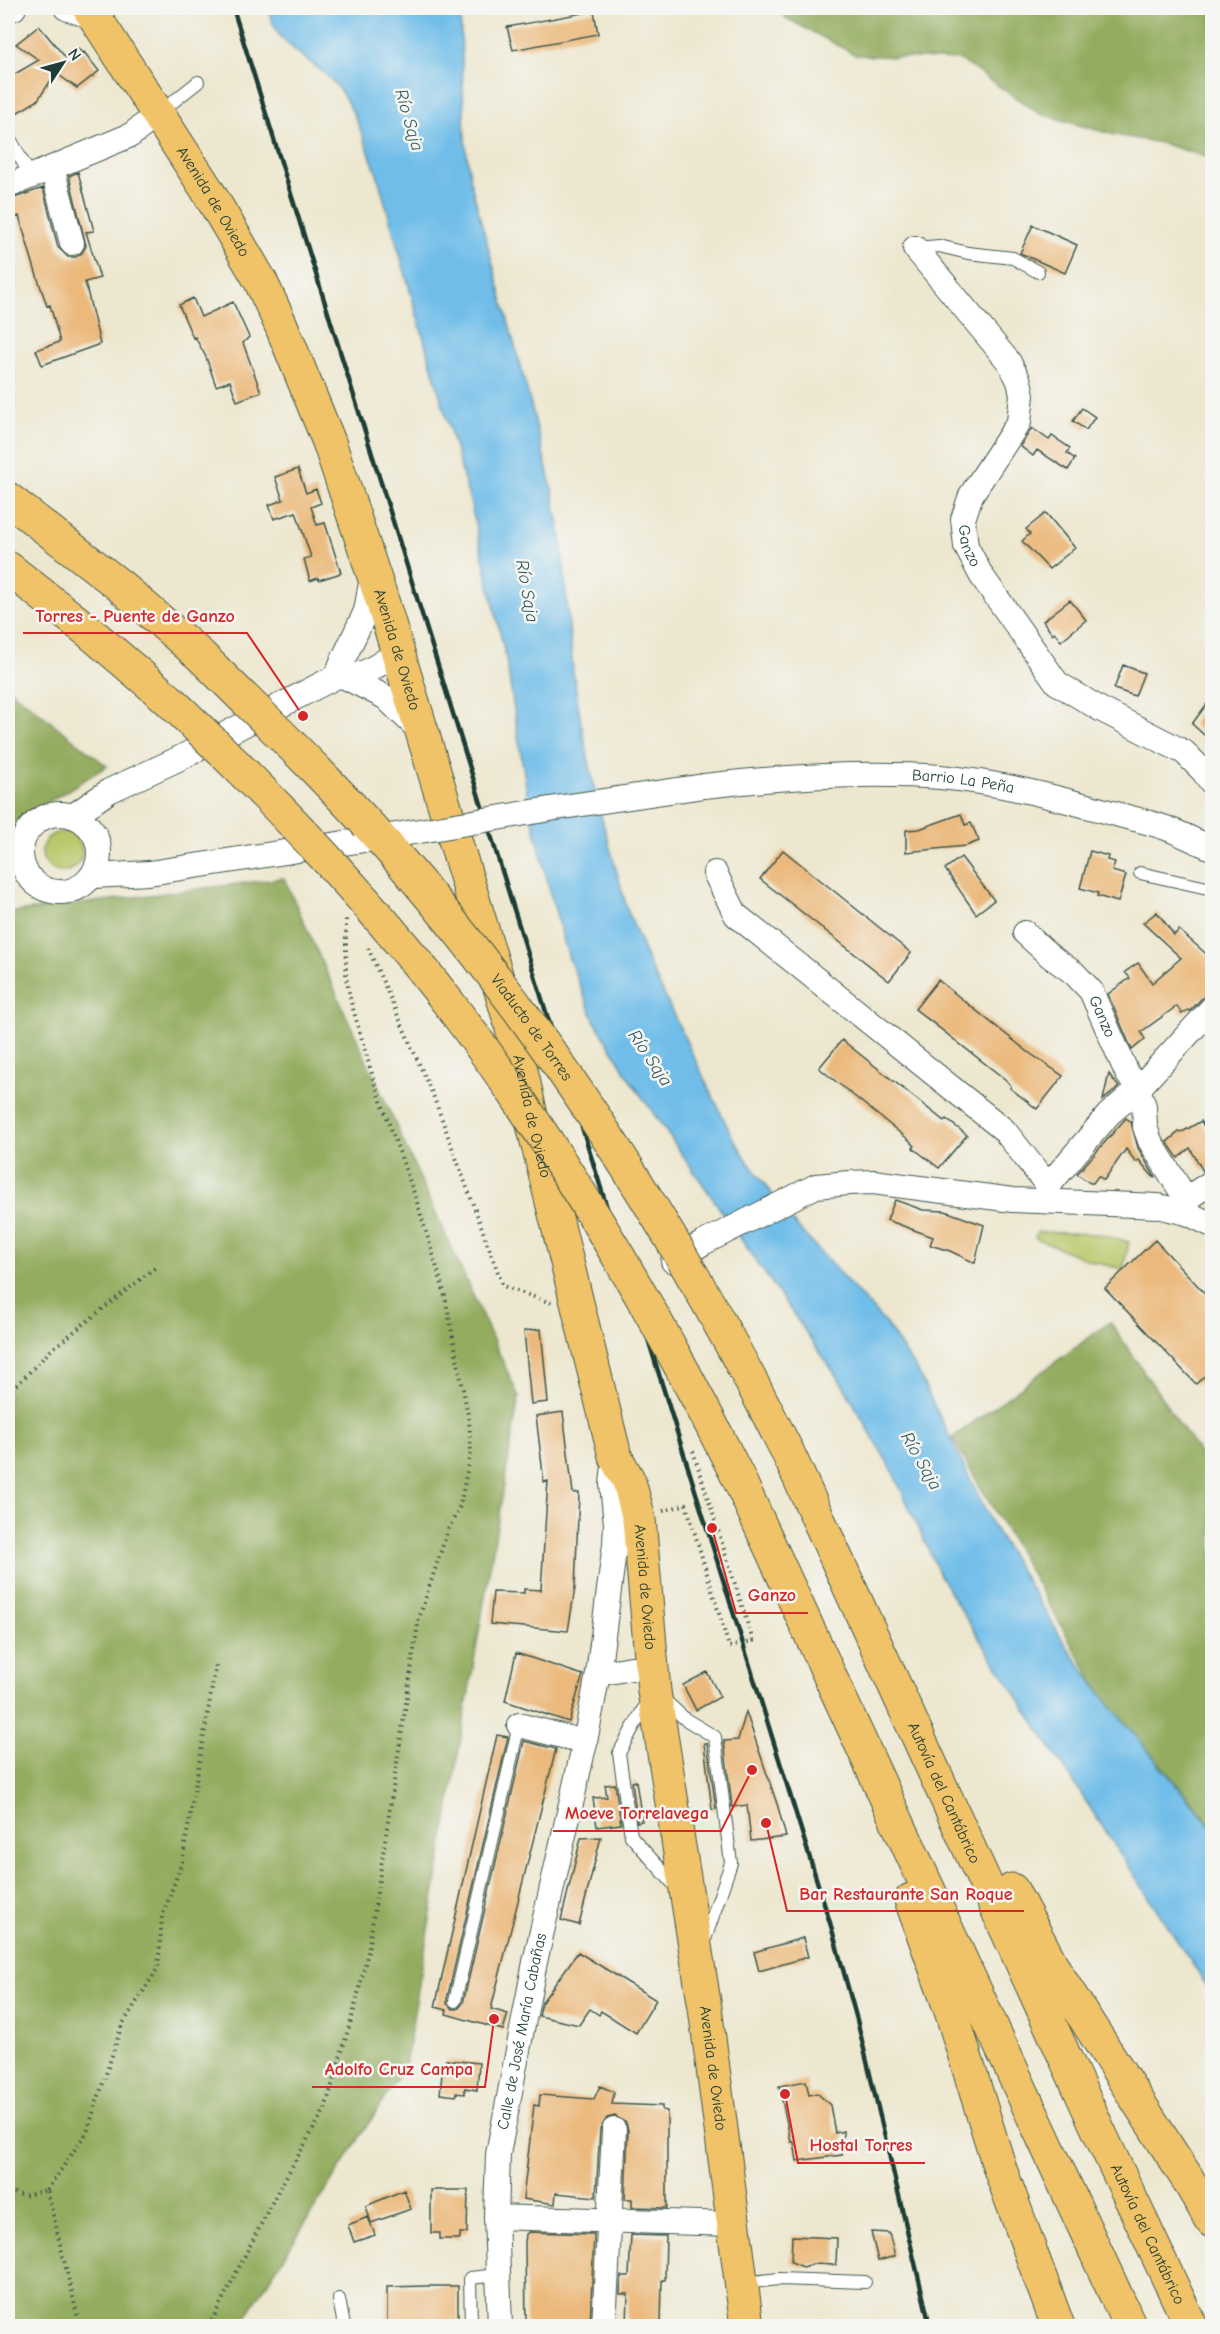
<svg xmlns="http://www.w3.org/2000/svg" width="1220" height="2334" font-family="'Comic Neue',sans-serif">
  <style>
    .green { fill: #bac86a; stroke: #6c824f; stroke-width: 1.5 }
    .forest { fill: #93ac5e; stroke: #597449; stroke-width: 1.5 }
    .water { fill: #6fbde9; stroke: #477d8e; stroke-width: 1.5 }
    .building { fill: #ebb97b }
    .lines { fill: none; stroke-linecap: round; stroke-linejoin: round }
    .lane-casing { stroke: #3e564b; stroke-width: 14 }
    .street-casing { stroke: #3e564b; stroke-width: 26 }
    .highway-casing { stroke: #3e564b; stroke-width: 35 }
    .path { stroke: #3e564b; stroke-width: 4; stroke-dasharray: 1.5 4.5; stroke-linecap: butt }
    .lane { stroke: #fff; stroke-width: 12 }
    .street { stroke: #fff; stroke-width: 24 }
    .highway { stroke: #f0c369; stroke-width: 33 }
    .rail { stroke: #1f3d34; stroke-width: 4.5 }
    .street-bridge-casing { stroke: #3e564b; stroke-width: 26; stroke-linecap: butt }
    .highway-bridge-casing { stroke: #3e564b; stroke-width: 35; stroke-linecap: butt }
    .street-bridge { stroke: #fff; stroke-width: 24 }
    .highway-bridge { stroke: #f0c369; stroke-width: 33 }
    .labels { text-anchor: middle; dominant-baseline: central; stroke-width: 5; stroke-linejoin: round; paint-order: stroke }
    .street-label { font-size: 16px; fill: #1f3d34; stroke: #f6f6f2 }
    .water-label { font-size: 18px; font-style: italic; fill: #335d61; stroke: #f6f6f2 }
    .leader { fill: none; stroke: #d62828; stroke-width: 2 }
    .callout-dot { fill: #d62828; stroke: #f6f6f2; stroke-width: 2 }
    .callout-label { font-size: 18px; text-anchor: middle; font-weight: bold; fill: #d62828; stroke: #f6f6f2; stroke-width: 5; stroke-linejoin: round; paint-order: stroke }
  </style>
  <rect width="100%" height="100%" fill="#f6f6f2"/>
  <filter id="ink" filterUnits="userSpaceOnUse"><feTurbulence type="fractalNoise" baseFrequency=".0167" numOctaves="2"/><feDisplacementMap in="SourceGraphic" scale="12" xChannelSelector="R" yChannelSelector="G"/><feConvolveMatrix kernelMatrix="1 2 1 2 8 2 1 2 1" color-interpolation-filters="sRGB"/></filter>
  <filter id="wash" filterUnits="userSpaceOnUse"><feTurbulence type="fractalNoise" baseFrequency=".008" numOctaves="4" result="noise"/><feDisplacementMap in="SourceGraphic" scale="24" xChannelSelector="R" yChannelSelector="G"/><feGaussianBlur stdDeviation="1.35" result="paint"/><feColorMatrix in="noise" values="0 0 0 0 0 0 0 0 0 0 0 0 0 0 0 0 0 1.4 0 .05"/><feComposite in="paint" operator="in"/></filter>
  <g filter="url(#wash)">
    <rect width="100%" height="100%" fill="#ede7cf"/>
    <path class="green" d="M42 852a20 20 0 1 1 40 0a20 20 0 1 1-40 0Z
      M1037,1232L1100,1234L1129,1242L1123,1269L1093,1262L1035,1238Z"/>
    <path class="forest" d="M797,8H1212V159L1161,143L1115,135L1040,114L960,60L856,55L784,17Z
      M8,688L107,766L8,827Z
      M284,878L519,1397L405,2066L240,2326H8V913Z
      M1110,1322L1212,1472V1826L1101,1694L952,1438Z"/>
    <path class="water" d="M267,8H460L465,140L471,184L531,405L553,493L561,538L573,671L581,723L598,805L628,912L651,968L732,1136L749,1163L791,1220L886,1324L918,1372L994,1528L1065,1644L1101,1694L1212,1828V1994L955,1601L940,1575L892,1470L844,1387L631,1081L594,1020L569,959L551,896L529,805L506,659L470,501L377,174C366,145 357,114 339,89C323,67 298,57 281,37C274,29 271,17 267,8Z"/>
    <g id="blocks">
      <path class="building" d="M594,11L598,34L513,50L507,27Z
        M39,26L66,58L78,48L82,53L84,52L99,71L77,88L56,73L37,101L8,118V78L39,60L16,44Z
        M78,172L94,231L86,232L100,278L85,282L100,344L42,365L36,350L60,342L50,305L47,306L36,273L19,216L8,221V200L43,188L58,247L68,257H76L82,253L86,246L69,176Z
        M1033,225L1077,245L1065,273L1020,253Z
        M193,298L201,317L233,302L249,337L243,343L261,392L237,401L230,381L216,386L206,357L195,337L193,338L179,305Z
        M1082,408L1095,417L1086,430L1073,421Z
        M1032,428L1049,440L1052,436L1070,448L1067,453L1075,459L1068,470L1037,450L1033,456L1020,446Z
        M298,469L306,493L316,489L321,503L311,507L317,525L325,523L341,573L319,580L318,578L310,581L304,559L311,557L296,512L274,519L269,505L283,500L275,477Z
        M1046,513L1075,548L1049,569L1022,541L1030,534L1026,529Z
        M1070,600L1086,620L1061,641L1054,632L1052,634L1043,621Z
        M1123,665L1144,673L1135,696L1114,689Z
        M1212,697V742L1192,724Z
        M961,814L965,825L971,823L979,841L966,846L906,852V830L919,829Z
        M783,850L911,953L889,981L760,879Z
        M1090,851L1108,856L1107,860L1115,862L1112,871L1126,875L1118,902L1097,896L1098,893L1080,888Z
        M961,857L994,900L976,914L945,869Z
        M1157,912L1174,935L1179,930L1212,959V994L1202,998L1190,1011L1188,1010L1182,1014L1177,1006L1141,1032L1145,1039L1132,1050L1108,994L1130,978L1125,972L1138,963L1152,983L1181,958L1143,923Z
        M938,980L1028,1052L1063,1076L1037,1109L1010,1088L1011,1086L1006,1080L915,1009Z
        M842,1040L944,1121L946,1119L967,1135L939,1168L913,1148L915,1146L909,1140L819,1068Z
        M1109,1074L1119,1087L1103,1100L1107,1082Z
        M1126,1118L1131,1122L1138,1148L1155,1177L1154,1178L1139,1160L1136,1162L1126,1149L1104,1180L1098,1176L1093,1183H1090L1077,1174Z
        M1201,1121L1212,1140V1168L1203,1171L1190,1148L1178,1158L1167,1142L1179,1132L1184,1131Z
        M895,1200L923,1210L945,1211L984,1225L975,1263L950,1251L930,1245L933,1237L887,1220Z
        M1155,1240L1212,1301V1369L1196,1384L1105,1288Z
        M541,1329L548,1402L531,1404L524,1331Z
        M563,1412L573,1493H579L575,1588L568,1631L490,1624L493,1592L524,1593V1589L541,1590L548,1481L544,1482L536,1416Z
        M516,1653L583,1675L569,1722L505,1701Z
        M707,1672L720,1697L696,1710L683,1685Z
        M746,1712L778,1807L786,1837L751,1841L747,1805L732,1807L724,1741L738,1740Z
        M497,1735L508,1737L447,1999V2004L453,2009H458L463,2003L524,1741L556,1749L491,2009L508,2014L503,2030L446,2014L447,2010L435,2007Z
        M704,1743H707L716,1809L712,1810Z
        M636,1781L642,1821L637,1822L632,1782Z
        M615,1784L621,1824L597,1827L593,1798L607,1797L605,1785Z
        M601,1837L579,1925L561,1920L581,1838Z
        M803,1938L808,1957L759,1971L754,1952Z
        M578,1952L656,2000L636,2033L601,2011L599,2015L590,2009L579,2025L539,2016L542,2002Z
        M446,2060L479,2063L477,2090L465,2088V2094L456,2093V2096L440,2094L443,2064H445Z
        M806,2081L809,2095L817,2093L830,2105L835,2133L843,2131L842,2155L797,2161L794,2142H791L779,2086Z
        M600,2086L614,2092L612,2104L662,2106V2110L667,2111V2208L632,2207V2199H625L628,2130L626,2123L615,2116L607,2118L600,2129L596,2197L556,2193L555,2204L523,2199L534,2105L539,2106L540,2095L594,2099Z
        M404,2190L411,2209L371,2223L366,2206Z
        M431,2190H468L467,2233H460V2239H440V2233H431Z
        M368,2217L375,2235L354,2242L348,2225Z
        M529,2232L594,2234L590,2326H526L525,2243L526,2234Z
        M871,2232L889,2233L895,2256L878,2261Z
        M631,2235L666,2236L665,2280H662L661,2326H627L628,2294H620L621,2276H629Z
        M792,2236L837,2238L836,2265L813,2264L803,2267L791,2262Z
        M427,2286H458V2326H387V2287Z"/>
    </g>
  </g>
  <g filter="url(#ink)">
    <use href="#blocks" fill-opacity="0" stroke="#3e564b" stroke-width="1.5"/>
    <g class="lines">
      <g class="lane-casing">
        <path id="lane" d="M159,113L198,82
          M8,135L31,177
          M915,248L939,246L968,253L1013,258L1038,272
          M1140,873L1212,889
          M662,1698L685,1719L715,1737L731,1863L704,1942
          M649,1699L619,1753L631,1836L678,1889
          M455,2001L519,1725
          M744,2283L779,2279L865,2282
          M339,2299L344,2326
          M471,2326L470,2278L498,2275"/>
      </g>
      <g class="street-casing">
        <g id="street">
          <path d="M66,8L96,18L100,12"/>
          <path d="M8,10L14,8"/>
          <path d="M52,168L72,243"/>
          <path d="M8,186L131,135L158,114"/>
          <path id="s1" d="M915,248L1009,362L1019,381L1022,395L1019,422L971,495L963,519L966,546L981,575L1057,683L1100,709L1184,752L1203,771L1212,783"/>
          <path d="M337,676L341,664L366,611L372,577"/>
          <path d="M347,678L385,697L421,732"/>
          <path id="s2" d="M704,786C782,777 862,771 940,777C996,782 1051,796 1105,811C1125,817 1147,821 1166,828C1182,834 1197,842 1212,848"/>
          <circle cx="60" cy="853" r="39"/>
          <path d="M73,816L109,791L176,760L337,676C360,680 380,664 398,652"/>
          <path d="M715,873L736,915L1004,1130L1048,1186"/>
          <path d="M93,876L149,873L364,840"/>
          <path id="s3" d="M1025,933L1050,956L1074,973L1091,991L1127,1073L1138,1089L1144,1106L1145,1127L1150,1141L1186,1199L1187,1213"/>
          <path d="M1186,1199L1212,1182"/>
          <path d="M1047,1201L1048,1186L1109,1114L1138,1089L1212,1008"/>
          <path d="M673,1261L703,1243L816,1186L849,1183L873,1182L1013,1200L1158,1206L1187,1213L1212,1225"/>
          <path d="M598,1674L631,1668H651"/>
          <path d="M519,1725L585,1742"/>
          <path d="M496,2217L734,2224"/>
          <path id="s4" d="M500,2326L496,2217L498,2154L535,1962L585,1742L598,1674L615,1544L616,1524L612,1484L615,1456"/>
          <path d="M604,2326L614,2130"/>
        </g>
      </g>
      <g class="highway-casing">
        <g id="highway">
          <path id="s5" d="M89,8L206,188L260,280L281,325L329,442L381,597L511,1024L533,1125L615,1456L629,1481L639,1519L654,1691L705,2008L747,2326"/>
          <path d="M8,499L119,585L201,656"/>
          <path d="M8,568L87,630L168,699"/>
          <path id="s6" d="M788,1453L1103,2140L1191,2326"/>
          <path d="M737,1475L1130,2326"/>
          <path d="M1012,1890L1056,1973L1187,2178L1212,2221"/>
          <path d="M911,1900L951,2011L1000,2169L1058,2326"/>
        </g>
      </g>
      <path class="path" d="M368,948L433,1095L503,1286L551,1303
        M8,1394L52,1349L156,1267
        M663,1511L686,1504L729,1647L753,1641L693,1451
        M47,2190L87,2132L122,2025L158,1968L162,1917L182,1862L216,1665
        M8,2191L24,2196L47,2190L80,2326
        M209,2326L279,2189L325,2109L354,2010L368,1952L419,1618L448,1530L460,1506L471,1451L469,1420L444,1291L416,1199L374,1081L351,1002L346,977V919"/>
      <use href="#lane" class="lane"/>
      <use href="#street" class="street"/>
      <use href="#highway" class="highway"/>
      <path class="rail" d="M233,8L831,1926L857,2020L930,2326"/>
      <g class="street-bridge-casing">
        <path id="street-bridge" d="M366,840L556,808L704,786"/>
      </g>
      <g class="highway-bridge-casing">
        <g id="highway-bridge">
          <path id="s7" d="M201,656C270,724 340,791 403,864C557,1043 683,1243 788,1453"/>
          <path d="M168,699C269,795 367,896 451,1006C563,1153 655,1311 737,1475"/>
        </g>
      </g>
      <use href="#street-bridge" class="street-bridge"/>
      <use href="#highway-bridge" class="highway-bridge"/>
    </g>
  </g>
  <g class="labels">
    <g class="street-label">
      <text stroke="none"><textPath href="#s5" startOffset="230">Avenida de Oviedo</textPath></text>
      <text stroke="none"><textPath href="#s1" startOffset="351">Ganzo</textPath></text>
      <text stroke="none"><textPath href="#s5" startOffset="716">Avenida de Oviedo</textPath></text>
      <text stroke="none"><textPath href="#s2" startOffset="260">Barrio La Peña</textPath></text>
      <text stroke="none"><textPath href="#s3" startOffset="116">Ganzo</textPath></text>
      <text stroke="none"><textPath href="#s7" startOffset="498">Viaducto de Torres</textPath></text>
      <text stroke="none"><textPath href="#s5" startOffset="1202">Avenida de Oviedo</textPath></text>
      <text stroke="none"><textPath href="#s5" startOffset="1688">Avenida de Oviedo</textPath></text>
      <text stroke="none"><textPath href="#s6" startOffset="374">Autovía del Cantábrico</textPath></text>
      <text stroke="none"><textPath href="#s4" startOffset="297">Calle de José María Cabañas</textPath></text>
      <text stroke="none"><textPath href="#s5" startOffset="2174">Avenida de Oviedo</textPath></text>
      <text stroke="none"><textPath href="#s6" startOffset="860">Autovía del Cantábrico</textPath></text>
    </g>
    <g class="water-label">
      <text transform="translate(409 120) rotate(74)">Río Saja</text>
      <text transform="translate(527 591) rotate(80)">Río Saja</text>
      <text transform="translate(650 1058) rotate(56)">Río Saja</text>
      <text transform="translate(921 1461) rotate(60)">Río Saja</text>
    </g>
  </g>
  <path class="leader" d="M303 716L247 633H23M712 1528L736 1613H808M752 1770L721 1831H553M766 1823L787 1911H1024M494 2019L485 2087H312M785 2094L798 2163H925"/>
  <g class="callout-dot">
    <circle cx="303" cy="716" r="6"/>
    <circle cx="712" cy="1528" r="6"/>
    <circle cx="752" cy="1770" r="6"/>
    <circle cx="766" cy="1823" r="6"/>
    <circle cx="494" cy="2019" r="6"/>
    <circle cx="785" cy="2094" r="6"/>
  </g>
  <g class="callout-label">
    <text x="135" y="622">Torres - Puente de Ganzo</text>
    <text x="772" y="1601">Ganzo</text>
    <text x="637" y="1819">Moeve Torrelavega</text>
    <text x="906" y="1900">Bar Restaurante San Roque</text>
    <text x="399" y="2075">Adolfo Cruz Campa</text>
    <text x="861" y="2151">Hostal Torres</text>
  </g>
  <rect width="1220" height="2334" fill="none" stroke="#f6f6f2" stroke-width="30"/>
  <g transform="translate(63 63) rotate(54)" stroke="#f6f6f2" stroke-width="4.5" paint-order="stroke">
  <path d="M0-4.5L10 22L0 15L-10 22Z" fill="#1f3d34"/>
  <text y="-9" font-size="16" font-weight="bold" text-anchor="middle" fill="#1f3d34">N</text>
  </g>
</svg>
